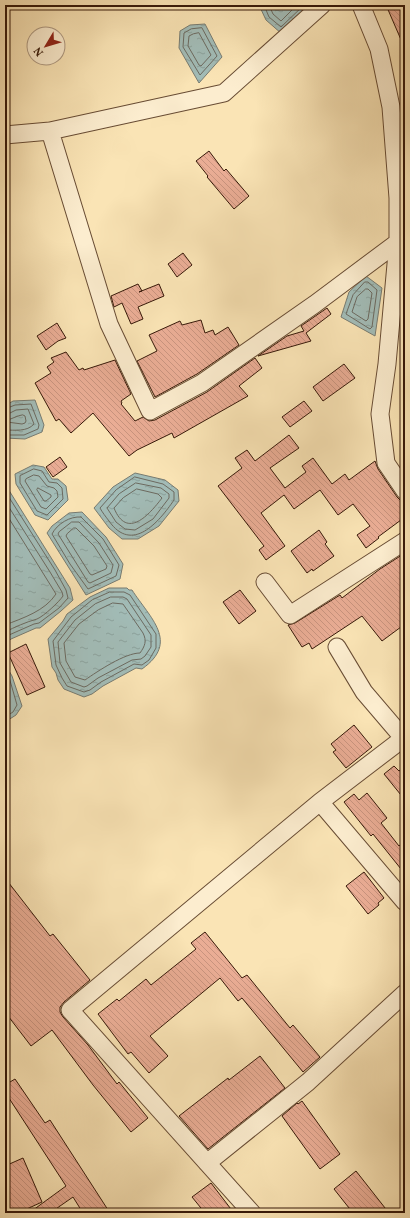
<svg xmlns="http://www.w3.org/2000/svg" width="410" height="1218" font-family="Vollkorn,serif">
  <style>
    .water { fill: url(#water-ripples); stroke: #777b71 }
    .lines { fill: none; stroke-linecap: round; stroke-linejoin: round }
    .shore { stroke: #6c6a60; stroke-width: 1 }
    .building { fill: url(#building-back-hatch); stroke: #371909 }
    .minor-casing { stroke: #684c34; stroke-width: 19 }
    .minor { stroke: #fcedcf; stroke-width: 17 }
  </style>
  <defs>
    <pattern id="water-ripples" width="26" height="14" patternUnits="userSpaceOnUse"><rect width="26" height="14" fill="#a2bcb7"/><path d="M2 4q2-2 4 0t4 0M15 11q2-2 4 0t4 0" fill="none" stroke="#8ca19c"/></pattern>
    <pattern id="building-back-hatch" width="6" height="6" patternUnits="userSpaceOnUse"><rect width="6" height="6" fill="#eaad95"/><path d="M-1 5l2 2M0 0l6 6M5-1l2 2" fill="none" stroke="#c9947f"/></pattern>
  </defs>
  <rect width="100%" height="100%" fill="#fae4b5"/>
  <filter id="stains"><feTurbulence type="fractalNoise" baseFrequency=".005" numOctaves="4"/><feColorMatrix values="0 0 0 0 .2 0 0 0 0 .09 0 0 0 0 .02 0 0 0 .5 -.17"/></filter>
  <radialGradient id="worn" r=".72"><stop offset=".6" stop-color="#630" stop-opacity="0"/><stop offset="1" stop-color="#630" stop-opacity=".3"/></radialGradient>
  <path class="water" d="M259,5H310L282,34L266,20Z
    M205,24L222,57L199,83L179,48L180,31L190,25Z
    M366,276L382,288L375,336L341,317L349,292Z
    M35,400L44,425L42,432L25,439L5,438V406L13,401Z
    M33,465L44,467L52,479H58L66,486L68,500L48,520L35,515L16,484L15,474Z
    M135,473L165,480L178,490L179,501L159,526L138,539H122L109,528L94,508L113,487Z
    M5,484L70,588L73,600L61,611L40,628H36L11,639L5,645Z
    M82,512L106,537L123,564L120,579L86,595L47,533L52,526L69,513Z
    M109,588H127L129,590H132C150,618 180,642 142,669L136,668L103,686L92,694L84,697L64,689L58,680L56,673L52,667L48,639L63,621L67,614L90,597Z
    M5,664L12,676L22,706L16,715L5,722Z"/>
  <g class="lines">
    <path class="shore" d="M264,5L269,17L281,27L304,5
      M269,5L273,14L281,21L297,5
      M202,28L217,56L200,75L183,47L184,33L191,29Z
      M199,33L211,55L201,66L199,65L188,46L189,36L193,34Z
      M365,282H368L377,290L372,327L370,329L346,314L353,295Z
      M366,289H368L372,293L368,319L366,321L352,312L357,297Z
      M5,409L15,405L31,404L39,425L38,429L24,435H5
      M5,414L10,413L16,410L28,409L34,424C27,432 15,430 5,430
      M23,415L25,416L26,421L25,423L22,424L7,422L8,420L18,416Z
      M34,469L42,471L49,482L57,483L62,488L63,499L47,515L37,511L20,483V476Z
      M34,475L39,476L47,486L54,488L57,491L58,497L46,509L41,507L25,481L26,479Z
      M135,477L163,484L174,492V500C159,522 132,554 109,521C106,517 102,512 100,508L116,490Z
      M136,483L161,488L169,494V498L153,519L135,530L125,529L116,522L107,508L119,494Z
      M38,488L51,495V497L46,501H44L37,490Z
      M137,489L158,494L162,498C149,515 127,540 114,508L123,498Z
      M5,491L55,570L66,590L68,598L59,608L39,623L34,624L9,635L5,639
      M5,501L50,572L62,592L63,596C59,602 44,616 37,619C26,622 15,627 5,632
      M5,512L56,594C45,611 23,618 5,625
      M81,517L103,539L119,565L116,576L88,589L70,564L52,534C57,524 70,516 81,517Z
      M72,522H79L99,543L113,565L111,573L90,583L88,582L58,534L59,532Z
      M74,528H76L94,546L107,566L106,569L92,575L90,574L66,536L67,534Z
      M110,592H124L130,595L156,634V648L149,660L142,665L134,664L101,682L90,690L84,692L67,686L62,678L56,665L53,641L71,617L92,600Z
      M111,597H123L127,599L151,635V647L145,656L141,659L132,660L98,678L87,686L84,687L71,682L60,663L58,642L75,620L95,604Z
      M113,603L123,604L143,633C147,641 145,646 140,653C125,653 98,671 85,680L75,677L66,661L64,643L79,624L98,610Z
      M5,671L9,677L17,705L13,712L5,717"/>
  </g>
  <path class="building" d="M386,5H405V49Z
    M209,151L224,171L226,169L249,196L234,209L207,177L208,176L196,161Z
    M183,253L192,265L177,277L168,264Z
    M138,284L142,291L139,292L159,284L164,296L138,307L143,319L131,324L122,303L114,307L111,296Z
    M327,308L331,314L306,333L311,341L258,356L287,336L304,331L301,326Z
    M201,320L205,333L213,330L215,335L228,327L239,345L197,374L155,397L137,361L157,351L149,335L180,321L182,325Z
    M57,323L66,338L58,341L46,350L37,336Z
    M66,352L79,370L83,368L84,370L115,360L131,394L121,401L122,403L121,404L135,421L143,417L149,421L155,420L207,392L255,358L262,368L239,386L248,396L174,438L172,433L137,450L129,456L93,413L71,433L59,419L56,421L35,383L51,373L47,367L54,362L51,358Z
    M344,364L355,378L323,401L313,387Z
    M304,401L312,411L290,427L282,417Z
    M289,435L299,448L270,468L285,488L306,472L302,466L313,458L332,484L345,474L349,480L375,461L378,469L397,497L400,500L405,501V517L378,537L379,538L366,548L357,535L370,526L353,504L338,515L320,490L294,509L284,495L261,513L285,546L266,560L259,550L264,546L218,486L242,468L235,458L247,450L255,461Z
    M60,457L67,467L53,477L46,467Z
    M319,530L327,542L325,544L334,556L313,571L312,569L307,573L291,551Z
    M405,553V624L382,641L362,616L312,649L309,643L302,647L288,625L295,623L340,595L342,598L380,569Z
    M240,590L256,611L239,624L223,602Z
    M26,644L45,687L27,695L8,653Z
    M354,725L372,747L346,768L333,752L336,750L331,744Z
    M394,766L399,771L405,766V800L384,774Z
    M367,793L387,818L381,823L399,846L405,841V874L373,834L371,836L344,802L354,794L359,800Z
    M364,872L384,898L378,903L379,905L368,914L346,886Z
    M5,878L50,936L53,934L90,980L64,1002L60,1007V1012L63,1017L88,1045L117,1084L119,1082L148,1118L131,1132L93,1085L52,1030L31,1046L5,1012Z
    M205,932L242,978L247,975L290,1028L293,1025L320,1057L303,1072L242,998L238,1001L220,978L150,1036L168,1056L149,1073L131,1052L128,1054L98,1014L117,999L119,1001L146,979L151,985L196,949L191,943Z
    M260,1056L285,1088L208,1149L179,1116L228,1078L229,1080Z
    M15,1079L45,1123L50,1120L110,1213H83L73,1197L50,1213H29L66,1186L5,1092V1085Z
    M302,1101L340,1154L320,1169L282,1116L297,1103L298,1104Z
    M23,1158L42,1202L18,1213H5V1166Z
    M356,1171L389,1213H353L334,1189Z
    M211,1183L234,1213H205L192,1197Z"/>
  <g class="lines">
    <g class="minor-casing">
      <path id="minor" d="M361,5L379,49L391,107L398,198V242L387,364L380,414L386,463L405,491
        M50,131L224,93L322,5
        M5,135L50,131L109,324L150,411L202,383L315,304L398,242
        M265,582L290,615L405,541
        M337,647L364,692L405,740
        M320,802L405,902
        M207,1163L308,1082L405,993
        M252,1213L70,1010L320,802L405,737"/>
    </g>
    <use href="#minor" class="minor"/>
  </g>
  <rect width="410" height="1218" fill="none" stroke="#fae4b5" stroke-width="20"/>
  <rect x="6" y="6" width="398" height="1206" fill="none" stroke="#371909" stroke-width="2"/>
  <rect x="10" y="10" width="390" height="1198" fill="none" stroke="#371909"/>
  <g transform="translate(46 46) rotate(232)"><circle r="19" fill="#fcedcf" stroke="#ad9880"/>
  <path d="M0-3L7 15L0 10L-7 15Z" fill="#8f2418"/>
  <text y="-6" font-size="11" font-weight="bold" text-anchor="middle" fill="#371909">N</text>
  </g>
  <rect width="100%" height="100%" filter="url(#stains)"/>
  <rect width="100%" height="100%" fill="url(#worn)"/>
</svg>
